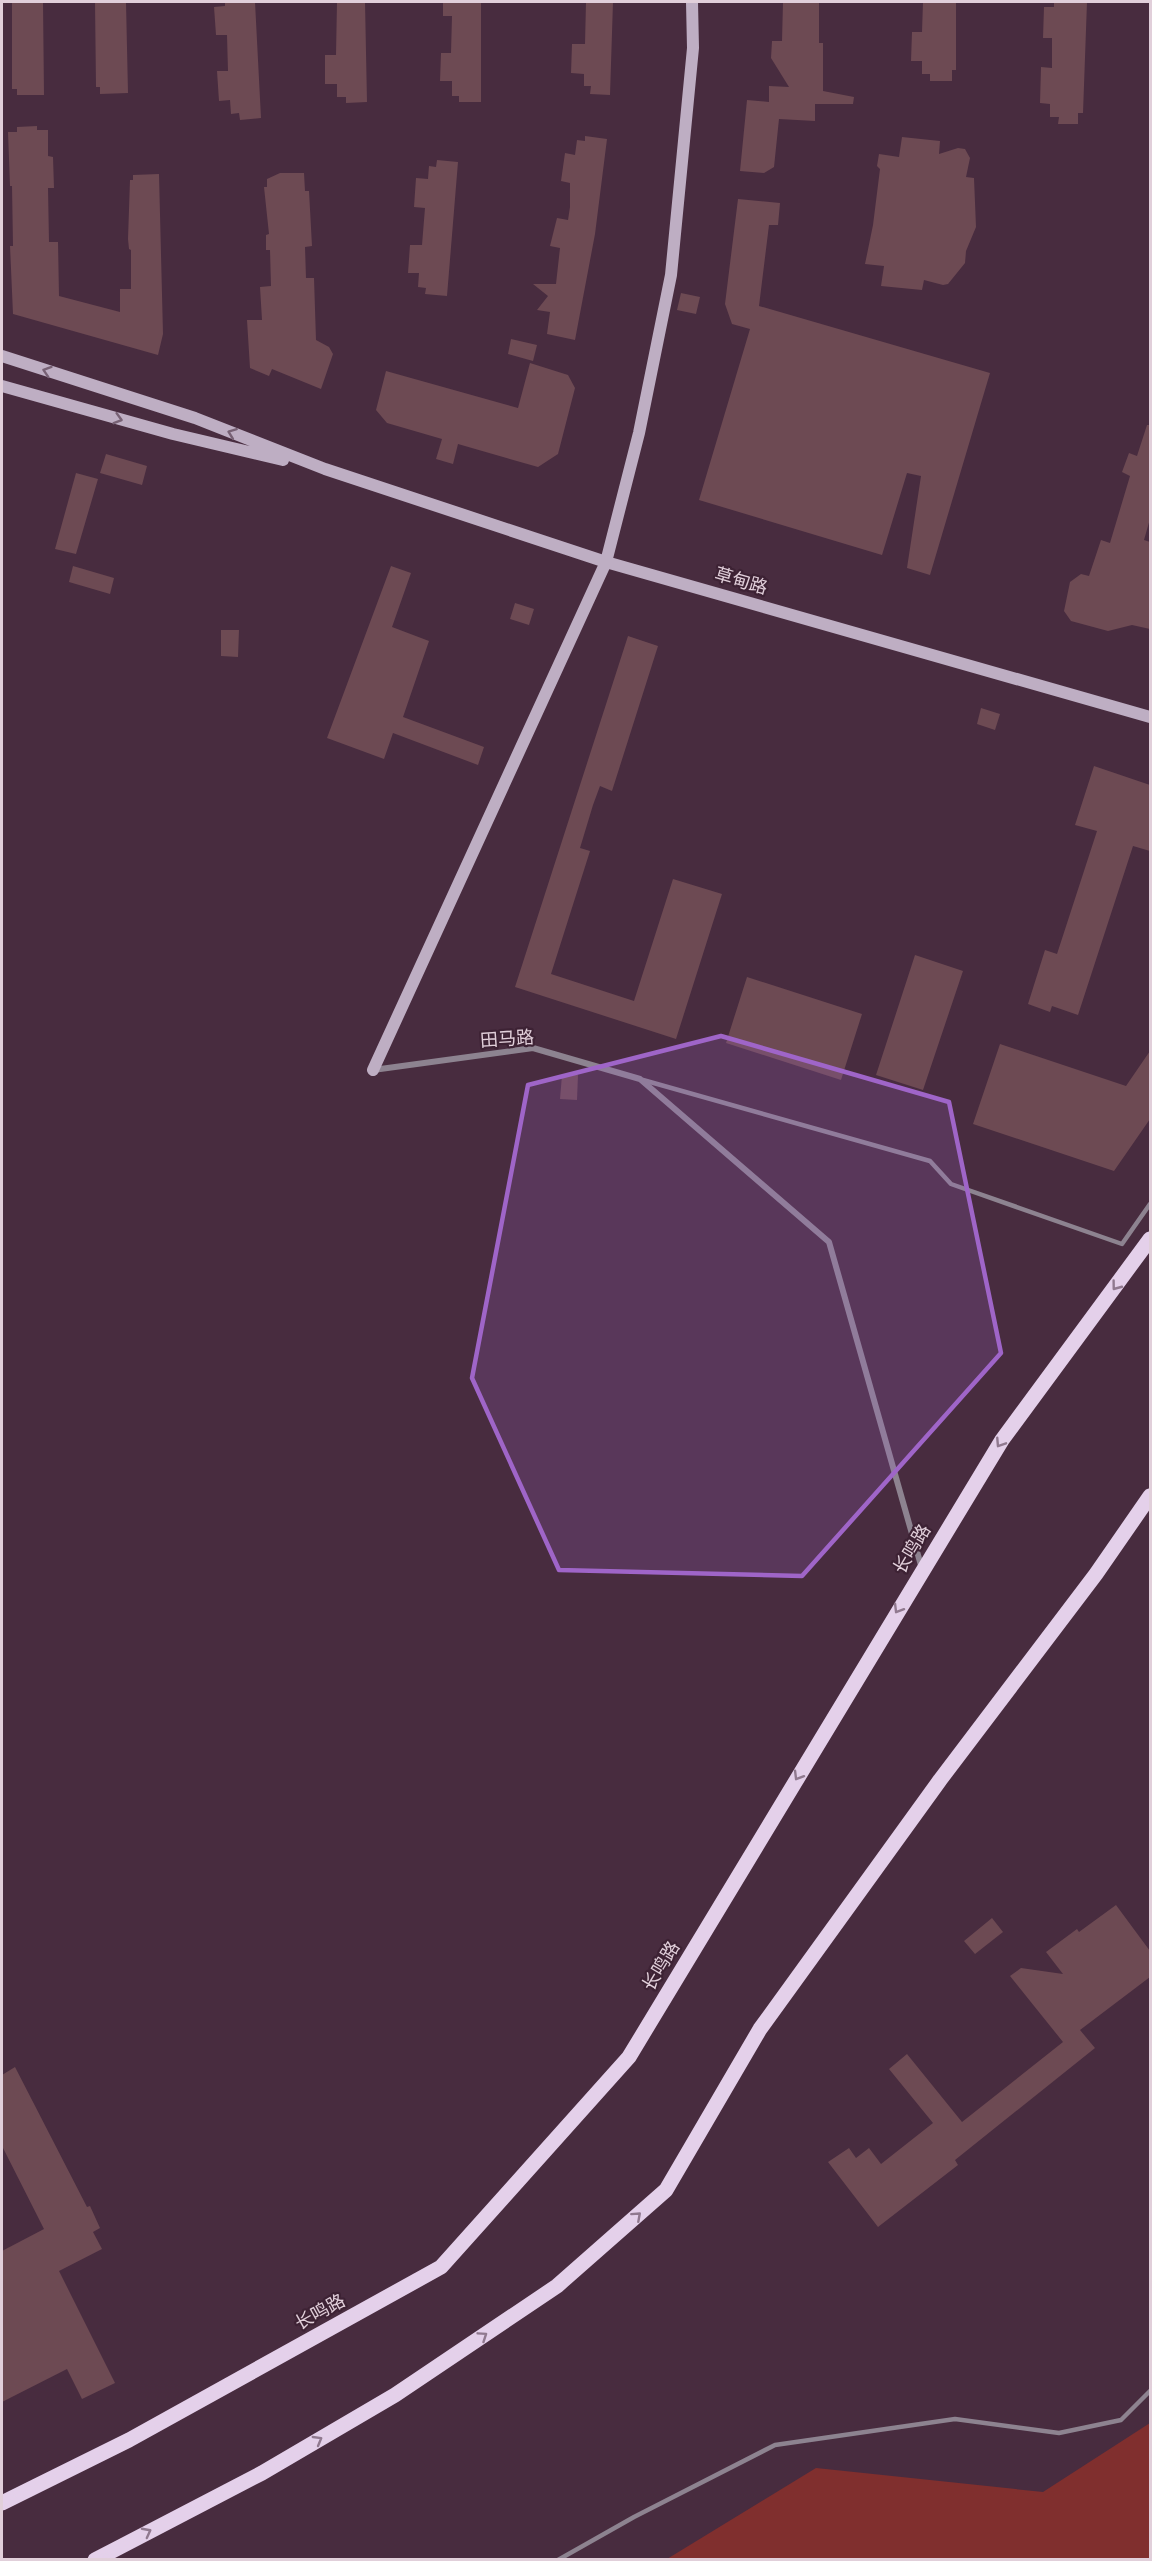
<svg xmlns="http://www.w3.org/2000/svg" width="1152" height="2561" font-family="Signika,'Noto Sans SC',sans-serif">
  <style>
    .green { fill: #802f2e }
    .building { fill: #6d4a53 }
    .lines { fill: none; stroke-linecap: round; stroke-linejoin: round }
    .lane { stroke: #8d8390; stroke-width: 4.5 }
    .street { stroke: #8d8390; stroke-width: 6 }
    .secondary { stroke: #beaec3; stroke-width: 12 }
    .primary { stroke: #e4d0ea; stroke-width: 15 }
    .oneway { stroke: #776174 }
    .oneway2 { stroke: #90798f }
    .marked { fill: #9f65c8; fill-opacity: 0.2; stroke: #9f65c8; stroke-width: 4.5; stroke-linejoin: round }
    .labels { text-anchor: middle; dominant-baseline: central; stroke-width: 4.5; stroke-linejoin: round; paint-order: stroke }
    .street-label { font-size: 18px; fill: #e1cfda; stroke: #3d2234 }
  </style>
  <rect width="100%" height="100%" fill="#482c3f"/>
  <path class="green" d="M1150,2423V2559H667L816,2468L1043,2492Z"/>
  <path class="building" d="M12,2H43L44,95H17V89H12Z
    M95,2H126L128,93L100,94V87H96Z
    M225,2H255L261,118L240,120L239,113L231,114L230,100L219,101L217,71H228L227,35H216L214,7L225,6Z
    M337,2H365L367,102L346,103V97H337V84H325V55H336Z
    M443,2H481V102H459V96H452V81H440L441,53H451L452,16H443Z
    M586,2H613L610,95L590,94L591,86H584V74L571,73L572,44H585Z
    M783,2H819V43H823V91L854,97L853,104H815V121L779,119L774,167L764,173L740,171L747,100L769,102V86L789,87L771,58L772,41H782Z
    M923,2H956V70H952V81H930V74H922V61H911L912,32H922Z
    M1054,2H1087L1083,113H1078V124H1058L1059,117H1050V104L1040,103L1041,67L1052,68V38H1043L1044,7H1054Z
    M37,126V130H48V156L53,157L54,188H48L49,242H58L59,296L120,312V289H131V250L129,249L128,239L130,180H133V175L159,174L163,334L158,355L13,314L10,246H13L12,186H10L8,132H17V127Z
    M585,136L607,139L595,234L575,340L547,334L550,312L537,310L548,296L533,284H556L560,248L550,246L557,218L568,220L570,207V183L561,181L565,153L575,155L577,140L585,141Z
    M902,137L940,141L939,154L958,148L965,149L970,158L966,177L974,178L976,227L966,251L965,263L948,284L943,285L924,280L922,290L881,286L884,266L865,264L873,225L880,169L877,166L879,154L899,157Z
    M437,160L458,162L447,296L425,294L426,288L418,287L419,273H408L410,245H422L425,208L414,207L416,178L428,179L429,166L436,167Z
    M280,173H304L305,191H309L312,246L305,247L306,278H314L316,340L329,347L333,354L321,389L272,369L269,376L250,368L247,320H262L260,287L271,286L270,250H266V235L269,234L264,187H267V179Z
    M738,199L780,203L778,225H769L759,306L990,373L930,575L907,568L921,476L907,473L882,555L699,500L750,329L732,324L725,304Z
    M681,293L700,297L696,314L677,310Z
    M511,339L537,345L533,361L508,354Z
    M530,363L568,375L575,388L558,454L538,467L458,444L453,464L436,459L442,439L387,423L376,410L386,371L518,408Z
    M1147,425H1150V519L1144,540L1150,542V629L1132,625L1108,631L1071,621L1064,611L1070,582L1081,574L1089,576L1101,540L1110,543L1130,476L1122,472L1129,453L1137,456Z
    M106,454L147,466L142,485L100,473Z
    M76,473L98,479L76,554L55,549Z
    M73,566L114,578L110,594L69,582Z
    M391,566L411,573L392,627L429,641L403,717L484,747L478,765L393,733L384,759L327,738Z
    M515,603L534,609L529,625L510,619Z
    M221,630H239L238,657L221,656Z
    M628,636L658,646L612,791L600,786L593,805L580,848L590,851L551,974L634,1001L673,879L722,894L676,1039L515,987Z
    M981,708L1000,714L995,730L977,724Z
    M1094,766L1150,785V851L1133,846L1078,1015L1052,1006L1050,1012L1028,1004L1045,950L1057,954L1097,831L1075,825Z
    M915,955L963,971L923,1090L876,1075Z
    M747,977L862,1014L841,1080L726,1043Z
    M1000,1044L1126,1086L1150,1051V1119L1114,1171L973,1124Z
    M562,1075H578L577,1100L560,1099Z
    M1116,1905L1150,1951V1977L1080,2030L1095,2048L955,2160L958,2165L878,2227L828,2162L849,2148L856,2158L869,2148L881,2164L933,2123L889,2069L907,2054L962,2122L1063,2042L1010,1976L1021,1968L1063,1974L1046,1952L1077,1929L1079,1932Z
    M992,1918L1003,1932L975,1954L964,1941Z
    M15,2067L87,2207L90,2206L100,2228L93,2232L102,2249L59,2271L115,2383L82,2399L67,2369L2,2402V2251L44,2229L2,2146V2075Z"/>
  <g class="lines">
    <path class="lane" d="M643,1080L930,1161L951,1184L1122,1244L1150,1204
      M558,2560L634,2517L775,2445L955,2419L1059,2433L1121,2420L1150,2391"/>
    <path class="street" d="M373,1070L533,1048L640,1079L829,1242L922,1569"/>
    <path class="secondary" d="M2,356L195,418L325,469L606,562L1150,717
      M2,386L173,434L283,460
      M373,1070L606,562L639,433L671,275L693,48L692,2"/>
    <path class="primary" d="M2,2503L129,2440L441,2267L629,2057L1002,1440L1150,1239
      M95,2560L262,2473L395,2395L557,2286L666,2190L760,2029L940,1780L1096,1574L1150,1496"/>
  </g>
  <defs><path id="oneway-chevron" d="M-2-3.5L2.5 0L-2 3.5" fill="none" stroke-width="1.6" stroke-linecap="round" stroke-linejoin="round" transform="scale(1.5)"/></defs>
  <g class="oneway">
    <use href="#oneway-chevron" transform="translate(47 371) rotate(-162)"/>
    <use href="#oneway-chevron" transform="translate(118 419) rotate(16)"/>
    <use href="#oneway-chevron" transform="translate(232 433) rotate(-159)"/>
  </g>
  <g class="oneway2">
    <use href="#oneway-chevron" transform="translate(1116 1286) rotate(127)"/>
    <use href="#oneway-chevron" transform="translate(1000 1443) rotate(123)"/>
    <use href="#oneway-chevron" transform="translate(898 1609) rotate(121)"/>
    <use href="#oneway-chevron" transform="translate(798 1776) rotate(121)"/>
    <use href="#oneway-chevron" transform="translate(637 2216) rotate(-42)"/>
    <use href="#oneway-chevron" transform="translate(483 2336) rotate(-34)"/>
    <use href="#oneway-chevron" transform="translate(318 2440) rotate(-30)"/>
    <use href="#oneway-chevron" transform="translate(147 2532) rotate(-28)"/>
  </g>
  <path class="marked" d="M721,1036L949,1102L1001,1353L802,1576L559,1570L472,1378L528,1085Z"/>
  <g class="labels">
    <g class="street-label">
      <text transform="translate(741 581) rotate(16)">草甸路</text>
      <text transform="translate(507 1039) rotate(-4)">田马路</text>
      <text transform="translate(912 1549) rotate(-59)">长鸣路</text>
      <text transform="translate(661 1966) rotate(-59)">长鸣路</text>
      <text transform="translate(320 2312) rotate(-29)">长鸣路</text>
    </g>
  </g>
  <rect width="1152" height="2561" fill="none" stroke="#e1cfda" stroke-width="6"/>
</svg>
